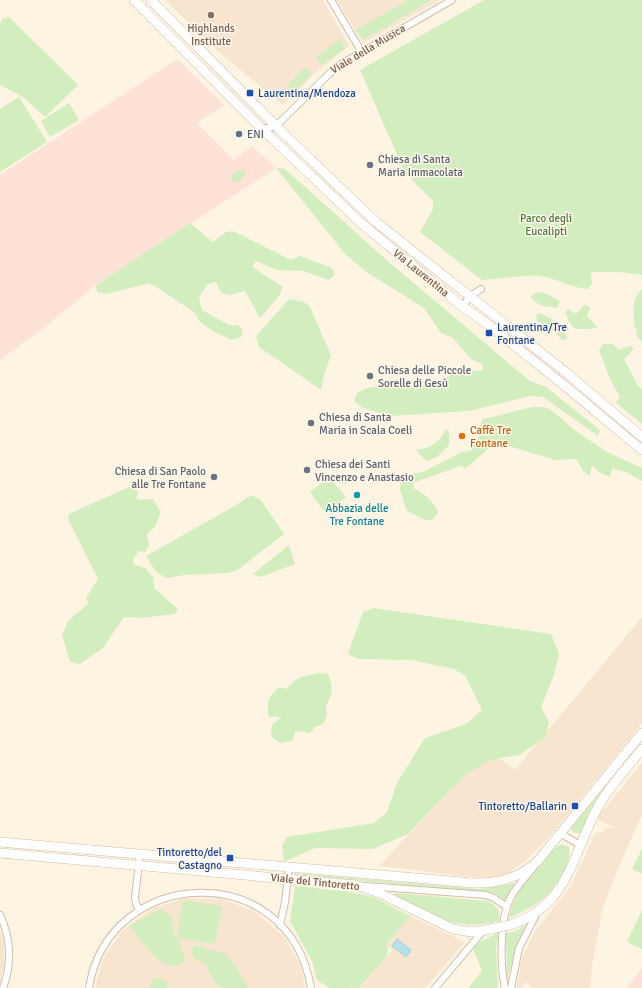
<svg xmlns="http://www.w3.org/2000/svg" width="642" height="988" font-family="Signika,sans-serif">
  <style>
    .residential { fill: #f7e5d0 }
    .commercial { fill: #ffe2d6 }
    .green { fill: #d2eebf }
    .water { fill: #b5e2ea; stroke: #9ad2dd }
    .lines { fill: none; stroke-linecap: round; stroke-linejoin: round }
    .street-casing { stroke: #d3bdaa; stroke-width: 8 }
    .secondary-casing { stroke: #d7bda7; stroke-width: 10 }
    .street { stroke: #fff; stroke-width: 6 }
    .secondary { stroke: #fff; stroke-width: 9 }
    .secondary-bridge-casing { stroke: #d7bda7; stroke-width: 10; stroke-linecap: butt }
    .secondary-bridge { stroke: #fff; stroke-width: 9 }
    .education-dot { fill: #8d6e63; stroke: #fff7eb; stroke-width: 1.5 }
    .transit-dot { fill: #1a4fb4; stroke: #fff7eb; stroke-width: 1.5 }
    .service-dot { fill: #5c6f8a; stroke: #fff7eb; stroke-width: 1.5 }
    .worship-dot { fill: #6b7280; stroke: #fff7eb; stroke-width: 1.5 }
    .food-dot { fill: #e8710a; stroke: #fff7eb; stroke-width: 1.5 }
    .culture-dot { fill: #0f9aa8; stroke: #fff7eb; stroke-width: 1.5 }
    .labels { text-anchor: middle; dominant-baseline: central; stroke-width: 3; stroke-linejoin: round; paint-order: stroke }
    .education-label { font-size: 11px; fill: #785e54; stroke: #fff7eb }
    .street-label { font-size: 11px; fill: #795846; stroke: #fff7eb }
    .transit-label { font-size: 11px; fill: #164399; stroke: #fff7eb; text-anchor: start }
    .service-label { font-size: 11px; fill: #4e5e75; stroke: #fff7eb; text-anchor: start }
    .worship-label { font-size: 11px; fill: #5b616d; stroke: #fff7eb; text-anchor: start }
    .park-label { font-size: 11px; fill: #4c7a3a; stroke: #fff7eb }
    .food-label { font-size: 11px; fill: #c56008; stroke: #fff7eb; text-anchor: start }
    .culture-label { font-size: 11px; fill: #0d838f; stroke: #fff7eb }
  </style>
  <rect width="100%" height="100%" fill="#fef4e2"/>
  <path class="residential" d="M165,0H323L349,46L317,71L283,105L219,52Z
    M337,0H440L363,43Z
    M642,617V723L552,834L524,862L508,873L488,879L379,866L463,777L489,760L499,758L515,770Z
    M642,763V814L611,885L602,911L592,966L590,988H533L526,982L521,988H518L517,985L522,958L534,933L571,886L595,833L603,832L607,827L611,829L612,827L597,818Z
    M186,898L222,899L256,912L283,936L301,966L305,988H95L102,961L122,931L151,909Z
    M410,916L465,942L425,988H360L392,950L386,945Z
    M0,931L4,942V966L0,984Z"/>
  <path class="commercial" d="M177,59L224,105L197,123L233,160L252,146L276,168L96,285L49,324L0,360V175Z
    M642,968V988H627Z"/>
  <path class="green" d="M408,0H432L363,40L356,30Z
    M484,0H642V275C625,272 609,271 591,272L592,284L588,289C571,288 554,277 538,276C520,275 500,279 482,280L420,232L433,209V201L405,173L360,70Z
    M9,17L78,85L45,117L23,97L0,85V24L2,19Z
    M340,39L345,48L322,65L315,58Z
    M305,67L313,74L294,92L287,86Z
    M19,97L47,142L0,172V109Z
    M69,103L79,120L50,137L41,121Z
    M276,168L285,169L390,263L530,381L546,387L600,430L598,436L543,397L530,396L469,411L390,416L363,408L354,401L357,393L367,388L407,383L415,390L457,373L483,370L482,364L471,359L453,338L441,333L424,308L368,273L346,255Z
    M243,169L246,174L239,182H233L231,179V175Z
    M190,223L213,242L226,232L233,231L291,260L300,256L332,268L335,275L329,280L303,271L277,270L256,261L252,267L283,287L279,296L260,318L245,291L230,295L221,293L216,282L208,284L199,297L202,310L229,325H238L243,330L241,337L232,340L213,331L200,322L194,312L150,283L106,294L97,292L96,285Z
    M642,289V342L636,335L637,330L635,328C633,315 631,299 642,289Z
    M538,292L547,294L560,301L557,308L543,306L535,302L531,298L533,294Z
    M289,299L304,302L310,307L331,355L324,375L321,390L259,347L256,336Z
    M584,305H587L590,308L587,316L598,327L590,329H575L569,322L565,312L568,309L576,314Z
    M540,313C550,318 567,326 567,339L562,340L552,329L537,321L536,315Z
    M603,344H613L619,350L631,346L634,349L624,359L638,386L642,389V424L616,403L620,397L610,379L599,350Z
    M532,407H543L550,409L576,431L607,452L642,468V481L628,473L612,468L610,477L599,472L592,465L590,476L583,471L576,459L555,460L496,442L466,468L460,466L413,483L414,489C424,493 435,502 438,513L432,520H425L407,511L400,490L401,476L423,472L462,452L470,451L478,443V430L483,419Z
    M446,429L449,431V445L437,457L426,461L416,450C431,448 440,442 446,429Z
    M329,477L346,497L325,513L310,492Z
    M129,487L137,490L138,494L136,498L140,500L153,499L161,512L155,527L147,534L149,546L145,552L139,551L134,558L133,564L145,568L153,577L154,588L178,609L175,614L142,618L124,617L103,648L80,664L70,662L62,635L68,621L89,603L86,598L98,579L68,519L69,514Z
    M251,495L261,500L284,534L239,569L228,573L184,575L167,578L156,572L146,556L233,507Z
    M289,545L295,564L260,577L253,574Z
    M374,608L551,634L559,654L554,675L541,707L549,722L545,738L519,755L489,760L463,777L408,834L373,849L315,848L284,862L282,846L287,837L374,823L387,812L397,783L425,738L466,724L482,710L466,677L454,669L411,660L358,659L348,654L363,612Z
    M320,673L328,674C333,685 333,696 326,705L327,715L323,724L315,727L310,733L296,731L292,741L280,743L271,736L272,725L281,717H269C266,703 268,695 280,687L287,689C295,677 306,675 320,673Z
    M603,789L604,790L590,813L581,833H574L571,828Z
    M562,844L569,847C571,856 568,862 565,870C554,895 533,908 509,918C511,911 512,904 516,898C522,885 550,848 562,844Z
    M642,849V874L632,869Z
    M295,873L479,889L515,883L506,901L494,893L487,892L295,875Z
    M295,886L352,892L373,897L410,916L386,945L388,947L387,956L359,988H352V986L350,988H329L317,980L312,961L290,921Z
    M396,893L486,901C496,904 501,910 499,921C459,932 426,916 393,894Z
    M183,900L222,906L215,944L178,938L185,960L178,966C174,966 170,966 166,964C154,960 138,935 129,926L161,909L171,916L174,935L177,938Z
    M642,910V949L627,942Z
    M526,925L516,946L507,981L506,933L514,932Z
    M499,932L496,949L498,988H468L482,971L472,946Z
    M194,945L226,954L238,970L248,988H224L216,984L205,964L195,959L191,952Z
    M160,978L167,983V988H150L152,979Z"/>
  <path class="water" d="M397,939L411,950L406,957L392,946Z"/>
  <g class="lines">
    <g class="street-casing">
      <path id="street" d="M331,0L361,51
        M261,128H270L276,126L336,67L452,0
        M463,307L469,297L481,289
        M560,833L580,845
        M140,854L135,897L136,904L140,910
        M366,886L486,895L494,898L507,907
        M0,915C11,938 12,964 3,988
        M280,925L285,902L289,867
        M89,988C108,866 289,856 311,988
        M435,988L483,931
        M505,988C500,966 500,922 509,901C514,889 524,879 533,868
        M511,988L519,948L537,913"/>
    </g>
    <g class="secondary-casing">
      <path id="secondary" d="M134,0L261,128L362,224L463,307L490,326L570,390L642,450
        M151,0L282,132L376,222L568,374L642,437
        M0,842L473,883C497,884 519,878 537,862L642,733
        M0,853L355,885L377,892L453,929L472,932L491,929
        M510,925C570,905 572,854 598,807C609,786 627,768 642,749"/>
    </g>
    <use href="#street" class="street"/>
    <use href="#secondary" class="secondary"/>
    <g class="secondary-bridge-casing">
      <path id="secondary-bridge" d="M491,929L510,925"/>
    </g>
    <use href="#secondary-bridge" class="secondary-bridge"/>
  </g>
  <circle class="education-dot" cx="211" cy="15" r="4"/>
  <g class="transit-dot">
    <rect x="246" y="89" width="8" height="8" rx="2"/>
    <rect x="485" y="329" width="8" height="8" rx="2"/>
    <rect x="571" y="802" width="8" height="8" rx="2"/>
    <rect x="226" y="854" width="8" height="8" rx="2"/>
  </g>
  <circle class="service-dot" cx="239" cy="134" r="4"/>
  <g class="worship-dot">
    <circle cx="370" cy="165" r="4"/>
    <circle cx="370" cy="376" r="4"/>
    <circle cx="311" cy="423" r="4"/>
    <circle cx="307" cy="470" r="4"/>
    <circle cx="214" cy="477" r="4"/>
  </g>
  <circle class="food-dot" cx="462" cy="436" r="4"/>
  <circle class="culture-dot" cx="357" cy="495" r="4"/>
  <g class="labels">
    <g class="education-label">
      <text x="211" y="28">Highlands<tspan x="211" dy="13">Institute</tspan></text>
    </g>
    <g class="street-label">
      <text transform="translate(368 49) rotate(-31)">Viale della Musica</text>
      <text transform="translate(421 273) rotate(39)">Via Laurentina</text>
      <text transform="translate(315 882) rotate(6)">Viale del Tintoretto</text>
    </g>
    <g class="transit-label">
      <text x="258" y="93">Laurentina/Mendoza</text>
      <text x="497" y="327">Laurentina/Tre<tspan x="497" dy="13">Fontane</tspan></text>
      <text x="567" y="806" text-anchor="end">Tintoretto/Ballarin</text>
      <text x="222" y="852" text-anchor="end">Tintoretto/del<tspan x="222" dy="13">Castagno</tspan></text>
    </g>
    <g class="service-label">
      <text x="247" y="134">ENI</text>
    </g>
    <g class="worship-label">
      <text x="378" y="159">Chiesa di Santa<tspan x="378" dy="13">Maria Immacolata</tspan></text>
      <text x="378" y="370">Chiesa delle Piccole<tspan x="378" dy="13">Sorelle di Gesù</tspan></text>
      <text x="319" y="417">Chiesa di Santa<tspan x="319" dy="13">Maria in Scala Coeli</tspan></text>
      <text x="315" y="464">Chiesa dei Santi<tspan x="315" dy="13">Vincenzo e Anastasio</tspan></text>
      <text x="206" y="471" text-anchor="end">Chiesa di San Paolo<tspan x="206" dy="13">alle Tre Fontane</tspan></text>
    </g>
    <g class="park-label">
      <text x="546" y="218">Parco degli<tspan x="546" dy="13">Eucalipti</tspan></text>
    </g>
    <g class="food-label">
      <text x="470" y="430">Caffè Tre<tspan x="470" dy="13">Fontane</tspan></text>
    </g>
    <g class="culture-label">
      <text x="357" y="508">Abbazia delle<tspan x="357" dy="13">Tre Fontane</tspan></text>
    </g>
  </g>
</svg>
